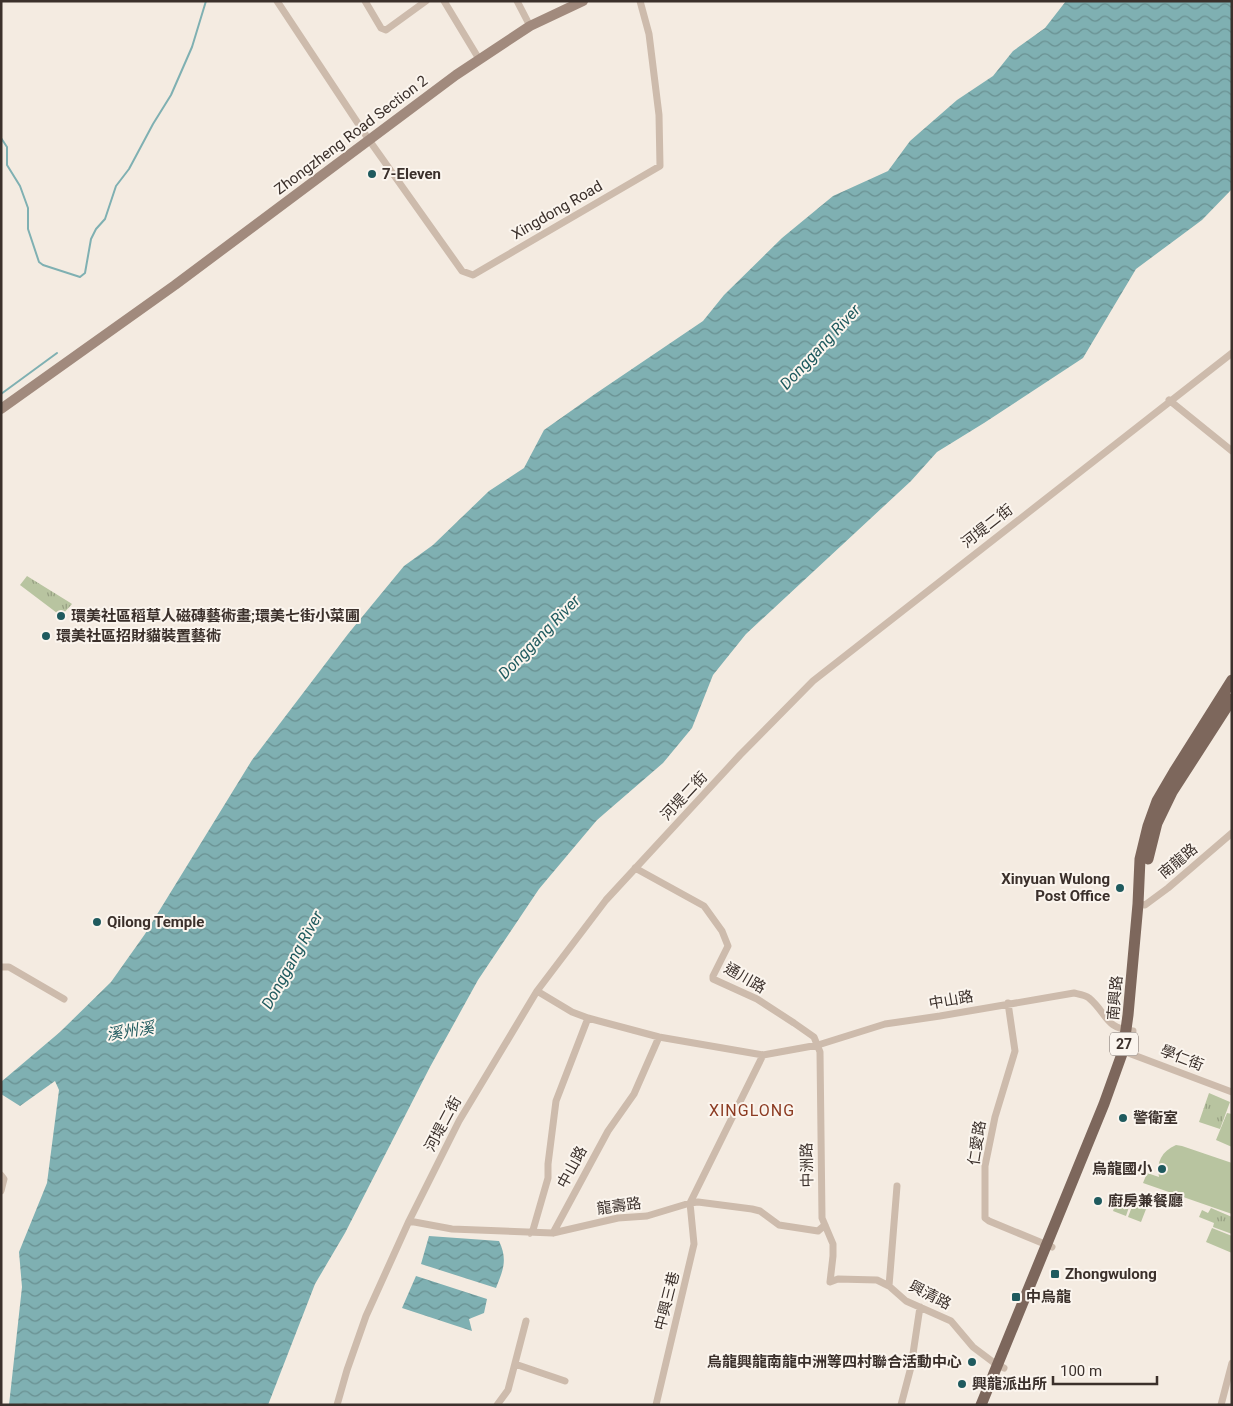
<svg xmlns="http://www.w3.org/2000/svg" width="1233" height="1406" font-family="Roboto,'Noto Sans TC',sans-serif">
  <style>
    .park { fill: url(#park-tufts) }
    .pitch { fill: #b8c4a0 }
    .water { fill: url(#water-waves) }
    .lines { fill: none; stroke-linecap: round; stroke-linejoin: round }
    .stream { stroke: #7fb0b2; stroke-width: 2 }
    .street { stroke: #cdbbac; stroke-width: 7 }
    .secondary { stroke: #a18a7d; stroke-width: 10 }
    .primary { stroke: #7d675c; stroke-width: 11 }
    .poi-dot { fill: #1f5a5e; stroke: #fbf5ee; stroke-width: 2 }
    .labels { text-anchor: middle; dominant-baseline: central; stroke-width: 4; stroke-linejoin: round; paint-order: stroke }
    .shield { fill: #fbf5ee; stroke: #756b66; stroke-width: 1 }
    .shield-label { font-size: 14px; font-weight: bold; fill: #3b302b }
    .street-label { font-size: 15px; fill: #3b302b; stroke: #fbf5ee }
    .poi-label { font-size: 15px; font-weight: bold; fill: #3b302b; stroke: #fbf5ee; text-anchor: start }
    .water-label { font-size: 16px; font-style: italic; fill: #1f5a5e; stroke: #fbf5ee }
    .neighbourhood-label { font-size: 16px; letter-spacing: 1px; fill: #8c3b22; stroke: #fbf5ee }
  </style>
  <defs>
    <pattern id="park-tufts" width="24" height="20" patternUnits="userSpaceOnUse" patternTransform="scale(1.25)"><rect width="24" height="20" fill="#b8c4a0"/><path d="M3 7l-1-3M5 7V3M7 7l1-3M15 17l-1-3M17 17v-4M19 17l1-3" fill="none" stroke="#97a083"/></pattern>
    <pattern id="water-waves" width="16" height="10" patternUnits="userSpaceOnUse" patternTransform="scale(1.25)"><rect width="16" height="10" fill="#7fb0b2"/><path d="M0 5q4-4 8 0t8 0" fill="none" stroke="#699091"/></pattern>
  </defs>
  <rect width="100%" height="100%" fill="#f4ebe1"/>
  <path class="park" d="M27,576L69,602L72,604L61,616L20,585Z
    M1209,1093L1230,1102L1220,1129L1199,1122Z
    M1211,1208L1232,1217V1234L1213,1227L1214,1223L1199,1217L1202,1210L1208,1213Z"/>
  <path class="pitch" d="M1227,1113L1232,1114V1147L1216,1140Z
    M1176,1145L1182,1146L1232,1163V1214L1143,1183L1147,1173L1159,1177C1156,1162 1162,1151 1176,1145Z
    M1120,1193L1132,1198L1126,1216L1113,1211Z
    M1135,1199L1148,1204L1141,1222L1128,1217Z
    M1212,1228L1232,1236V1253L1206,1242Z"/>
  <path class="water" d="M1066,1H1232V189L1202,220L1136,269L1083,358L984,423L937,452L911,481L746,634L713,675L692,728L663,763L597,820L539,889L478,980L430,1067L345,1233L315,1284L268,1405H9L22,1287L19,1252L47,1183L59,1090L55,1081L20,1106L1,1094V1082L60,1032L111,982L145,934L252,760L348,634L404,566L433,545L489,491L524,468L544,430L595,394L703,321L724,295L782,238L833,196L888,171L910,141L957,100L993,76L1013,51L1045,28Z
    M429,1236L499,1241C508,1260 503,1270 496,1288L421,1264Z
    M416,1276L487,1299L484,1313L469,1319L472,1331L402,1308Z"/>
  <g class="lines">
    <path class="stream" d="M1,138L7,147V165L20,186L28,208V229L39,262L43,265L80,277L85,273L91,239L96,229L105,219L116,186L129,169L153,124L171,95L192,47L206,1
      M1,394L57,353"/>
    <path class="street" d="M277,1L369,140L462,271L473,275L660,166L659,115L649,34L640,1
      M365,1L381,28L386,30L426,1
      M444,1L479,59
      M517,1L530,26
      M1169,400L1232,451
      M635,868L704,906L722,931L728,946L713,976V979L757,999L794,1023L814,1037L820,1052L822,1218L833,1244V1256L830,1282L838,1279L877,1280L889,1286L906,1301L951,1321L973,1347L997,1365L1004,1368
      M1138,904L1145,905L1168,888L1232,833
      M1,967H9L64,999
      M1008,1003L1015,1051L995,1117L985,1166V1218L989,1221L1052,1247
      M588,1018L659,1037L763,1055L818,1045L885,1024L940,1016L1074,993C1078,994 1085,995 1089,998C1108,1014 1104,1028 1133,1031
      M1123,1051L1232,1092
      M1,1175L4,1179L1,1191
      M409,1221L452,1229L553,1233L618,1218L647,1216L690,1203L698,1202L752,1209L760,1211L779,1225L818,1231L825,1225
      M530,1233L533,1230L548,1178V1164L556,1101L588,1018L572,1012L537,991
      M553,1233L608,1131L634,1094L659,1037
      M889,1286L897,1186
      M515,1364L565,1381
      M337,1405L347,1370L366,1316L409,1221L459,1121L537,991L606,900L740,755L813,681L1232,353
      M497,1405L508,1390L526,1321
      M656,1405L694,1244L690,1203L763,1055
      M901,1405L911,1367L920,1307
      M1221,1405L1232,1363"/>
    <path class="secondary" d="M1,409L175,285L456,75L530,26L583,1"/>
    <path class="primary" d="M1148,859L1157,823L1172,792L1232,699
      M981,1405L1104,1104L1123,1051L1128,1015L1138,904L1140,859L1148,826L1157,801L1174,772L1232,680"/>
  </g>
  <g class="poi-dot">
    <circle cx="372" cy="174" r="5"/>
    <circle cx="61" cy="616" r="5"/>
    <circle cx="46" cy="636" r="5"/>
    <circle cx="1120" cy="888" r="5"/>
    <circle cx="97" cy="922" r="5"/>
    <circle cx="1123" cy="1118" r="5"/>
    <circle cx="1162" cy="1169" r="5"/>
    <circle cx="1098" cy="1201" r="5"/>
    <rect x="1050" y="1269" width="10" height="10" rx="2.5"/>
    <rect x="1011" y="1292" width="10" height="10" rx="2.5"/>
    <circle cx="972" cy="1362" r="5"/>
    <circle cx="962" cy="1384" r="5"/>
  </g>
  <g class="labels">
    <rect class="shield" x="1110" y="1032.5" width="28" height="23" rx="4"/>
    <g class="shield-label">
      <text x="1124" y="1044">27</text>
    </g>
    <g class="street-label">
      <text transform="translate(351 135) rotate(-37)">Zhongzheng Road Section 2</text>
      <text transform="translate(557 210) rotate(-30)">Xingdong Road</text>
      <text transform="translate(987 526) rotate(-38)">河堤二街</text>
      <text transform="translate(684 796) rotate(-47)">河堤二街</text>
      <text transform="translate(1178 861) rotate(-40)">南龍路</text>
      <text transform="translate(745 978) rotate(30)">通川路</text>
      <text transform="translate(1115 998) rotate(-85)">南興路</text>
      <text transform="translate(951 1000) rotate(-10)">中山路</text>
      <text transform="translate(1182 1058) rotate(21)">學仁街</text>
      <text transform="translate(443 1124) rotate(-62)">河堤二街</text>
      <text transform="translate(977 1143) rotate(-81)">仁愛路</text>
      <text transform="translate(807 1165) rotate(-91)">中洲路</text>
      <text transform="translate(572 1167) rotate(-62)">中山路</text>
      <text transform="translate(619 1206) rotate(-8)">龍壽路</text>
      <text transform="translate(930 1295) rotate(27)">興清路</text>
      <text transform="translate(667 1301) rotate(-76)">中興三巷</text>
    </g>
    <g class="poi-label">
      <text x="382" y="174">7-Eleven</text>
      <text x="71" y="616">環美社區稻草人磁磚藝術畫;環美七街小菜圃</text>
      <text x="56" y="636">環美社區招財貓裝置藝術</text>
      <text x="1110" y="879" text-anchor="end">Xinyuan Wulong<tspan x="1110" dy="17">Post Office</tspan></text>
      <text x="107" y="922">Qilong Temple</text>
      <text x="1133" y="1118">警衛室</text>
      <text x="1152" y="1169" text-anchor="end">烏龍國小</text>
      <text x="1108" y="1201">廚房兼餐廳</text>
      <text x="1065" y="1274">Zhongwulong</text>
      <text x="1026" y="1297">中烏龍</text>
      <text x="962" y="1362" text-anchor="end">烏龍興龍南龍中洲等四村聯合活動中心</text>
      <text x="972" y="1384">興龍派出所</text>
    </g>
    <g class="water-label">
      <text transform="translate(820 347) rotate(-47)">Donggang River</text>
      <text transform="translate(539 637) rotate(-46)">Donggang River</text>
      <text transform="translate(292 960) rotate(-61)">Donggang River</text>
      <text transform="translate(130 1031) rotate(-9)">溪州溪</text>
    </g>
    <g class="neighbourhood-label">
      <text x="752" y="1110">XINGLONG</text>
    </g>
  </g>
  <rect width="1233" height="1406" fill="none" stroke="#3b302b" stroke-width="5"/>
  <path d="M1053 1376v8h104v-8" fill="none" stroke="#3b302b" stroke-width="2.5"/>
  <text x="1060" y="1376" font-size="15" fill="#3b302b" stroke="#fbf5ee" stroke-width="4" paint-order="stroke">100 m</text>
</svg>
